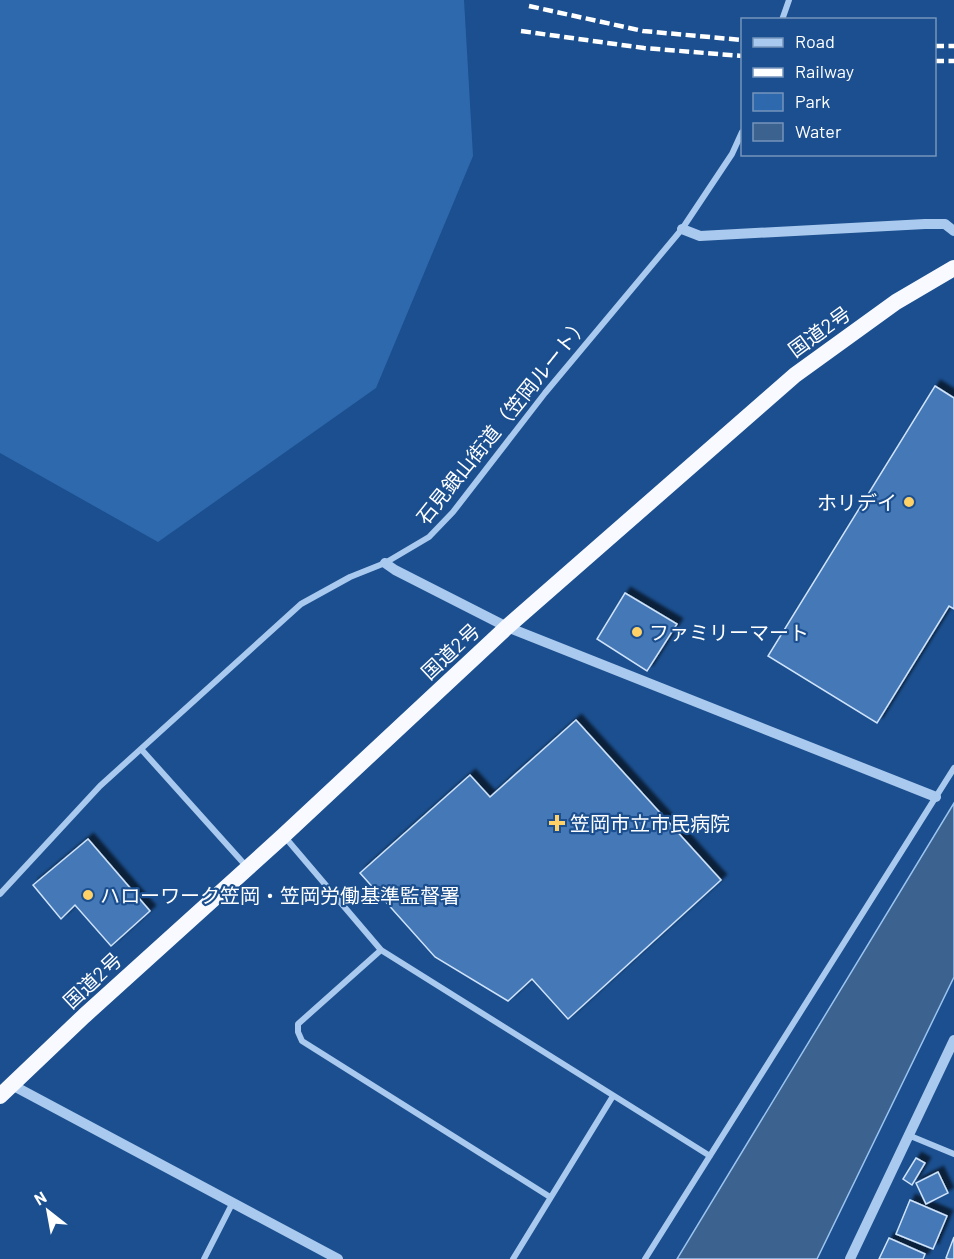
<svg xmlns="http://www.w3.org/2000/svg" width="954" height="1259" font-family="Barlow,'Noto Sans JP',sans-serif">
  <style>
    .green { fill: #2e69ad }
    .water { fill: #3c6290; stroke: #9cc4f0; stroke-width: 1.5 }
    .building { fill: #4478b7; stroke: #cfe3fa; stroke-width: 1.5; filter: url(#shadow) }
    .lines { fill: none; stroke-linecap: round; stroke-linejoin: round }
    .minor { stroke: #a9c9ee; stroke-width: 6 }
    .tertiary { stroke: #a9c9ee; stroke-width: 10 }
    .trunk { stroke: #f8faff; stroke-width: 16 }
    .rail { stroke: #fff; stroke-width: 4.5; stroke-dasharray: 10 4.5; stroke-linecap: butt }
    .poi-dot { fill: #ffd166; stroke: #1b4f8f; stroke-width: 2 }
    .labels { text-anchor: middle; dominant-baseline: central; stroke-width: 4.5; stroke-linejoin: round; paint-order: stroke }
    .street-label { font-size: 20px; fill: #fff; stroke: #1b4f8f }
    .poi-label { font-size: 20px; fill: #fff; stroke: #1b4f8f; text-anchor: start }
  </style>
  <defs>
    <filter id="shadow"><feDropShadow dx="5.5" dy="-5.5" stdDeviation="1.5" flood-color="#0009"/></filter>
  </defs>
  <rect width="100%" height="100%" fill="#1b4f8f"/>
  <path class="green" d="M0,0H464L473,156L376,388L158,542L0,453Z"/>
  <path class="water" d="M954,803V977L817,1259H677Z"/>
  <path class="building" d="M935,386L954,398V609L949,606L877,723L768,656Z
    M625,593L677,624L647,671L597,639Z
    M576,720L721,880L568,1019L532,979L508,1001L435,957L360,873L470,775L490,797Z
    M88,839L150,911L111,946L75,905L61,919L33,885Z
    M916,1158L925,1163L912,1185L903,1179Z
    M938,1172L948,1193L926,1204L916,1183Z
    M910,1200L947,1216L933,1249L896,1234Z
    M954,1237V1259H949L946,1258Z
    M889,1238L925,1254L923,1259H879Z"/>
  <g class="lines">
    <path class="minor" d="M782,20L789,0
      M141,749L247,867
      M284,836L381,950L710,1156
      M0,894L100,786L301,604L350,577L385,563L429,537L453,512L545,393L682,229L732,154L742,132
      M381,950L298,1024V1032L302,1041L550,1197
      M908,1135L954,1154
      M204,1259L232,1204
      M513,1259L613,1096
      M645,1259L954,768"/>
    <path class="tertiary" d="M682,229L700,236L925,224H945L954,231
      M385,563L395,570L507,627L936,797
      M12,1085L338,1259
      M850,1259L954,1040"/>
    <path class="trunk" d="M0,1096L84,1016L283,836L507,627L795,375L896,302L954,268"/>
    <path class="rail" d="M529,6L643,31L742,40
      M521,31L644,48L742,56
      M934,46H954
      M934,61H954"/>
  </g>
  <g class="poi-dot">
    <circle cx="909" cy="502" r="6"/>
    <circle cx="637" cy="632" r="6"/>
    <path d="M554 814h6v6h6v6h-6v6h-6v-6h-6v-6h6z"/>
    <circle cx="88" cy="895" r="6"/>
  </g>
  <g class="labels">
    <g class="street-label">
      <text transform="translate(819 331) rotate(-36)">国道2号</text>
      <text transform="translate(502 420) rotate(-51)">石見銀山街道（笠岡ルート）</text>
      <text transform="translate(450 651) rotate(-43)">国道2号</text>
      <text transform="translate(92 980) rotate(-43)">国道2号</text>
    </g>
    <g class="poi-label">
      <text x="897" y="502" text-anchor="end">ホリデイ</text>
      <text x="649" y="632">ファミリーマート</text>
      <text x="570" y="823">笠岡市立市民病院</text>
      <text x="100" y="895">ハローワーク笠岡・笠岡労働基準監督署</text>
    </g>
  </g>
  <rect x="741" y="18" width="195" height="138" fill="#1b4f8f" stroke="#7695bc" stroke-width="1.5"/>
  <rect x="753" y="38" width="30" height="9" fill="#a9c9ee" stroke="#7695bc" stroke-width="1.5"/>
  <text x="795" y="48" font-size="18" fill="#ffffff">Road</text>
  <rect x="753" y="68" width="30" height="9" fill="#ffffff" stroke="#7695bc" stroke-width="1.5"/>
  <text x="795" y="78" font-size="18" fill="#ffffff">Railway</text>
  <rect x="753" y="93" width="30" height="18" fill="#2e69ad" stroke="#7695bc" stroke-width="1.5"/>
  <text x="795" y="108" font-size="18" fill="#ffffff">Park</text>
  <rect x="753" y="123" width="30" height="18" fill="#3c6290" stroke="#7695bc" stroke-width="1.5"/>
  <text x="795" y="138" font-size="18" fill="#ffffff">Water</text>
  <g transform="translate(48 1211) rotate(329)" stroke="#1b4f8f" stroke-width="4.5" paint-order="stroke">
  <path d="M0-4.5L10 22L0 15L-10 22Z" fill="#ffffff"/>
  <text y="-9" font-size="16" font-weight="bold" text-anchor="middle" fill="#ffffff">N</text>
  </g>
</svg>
